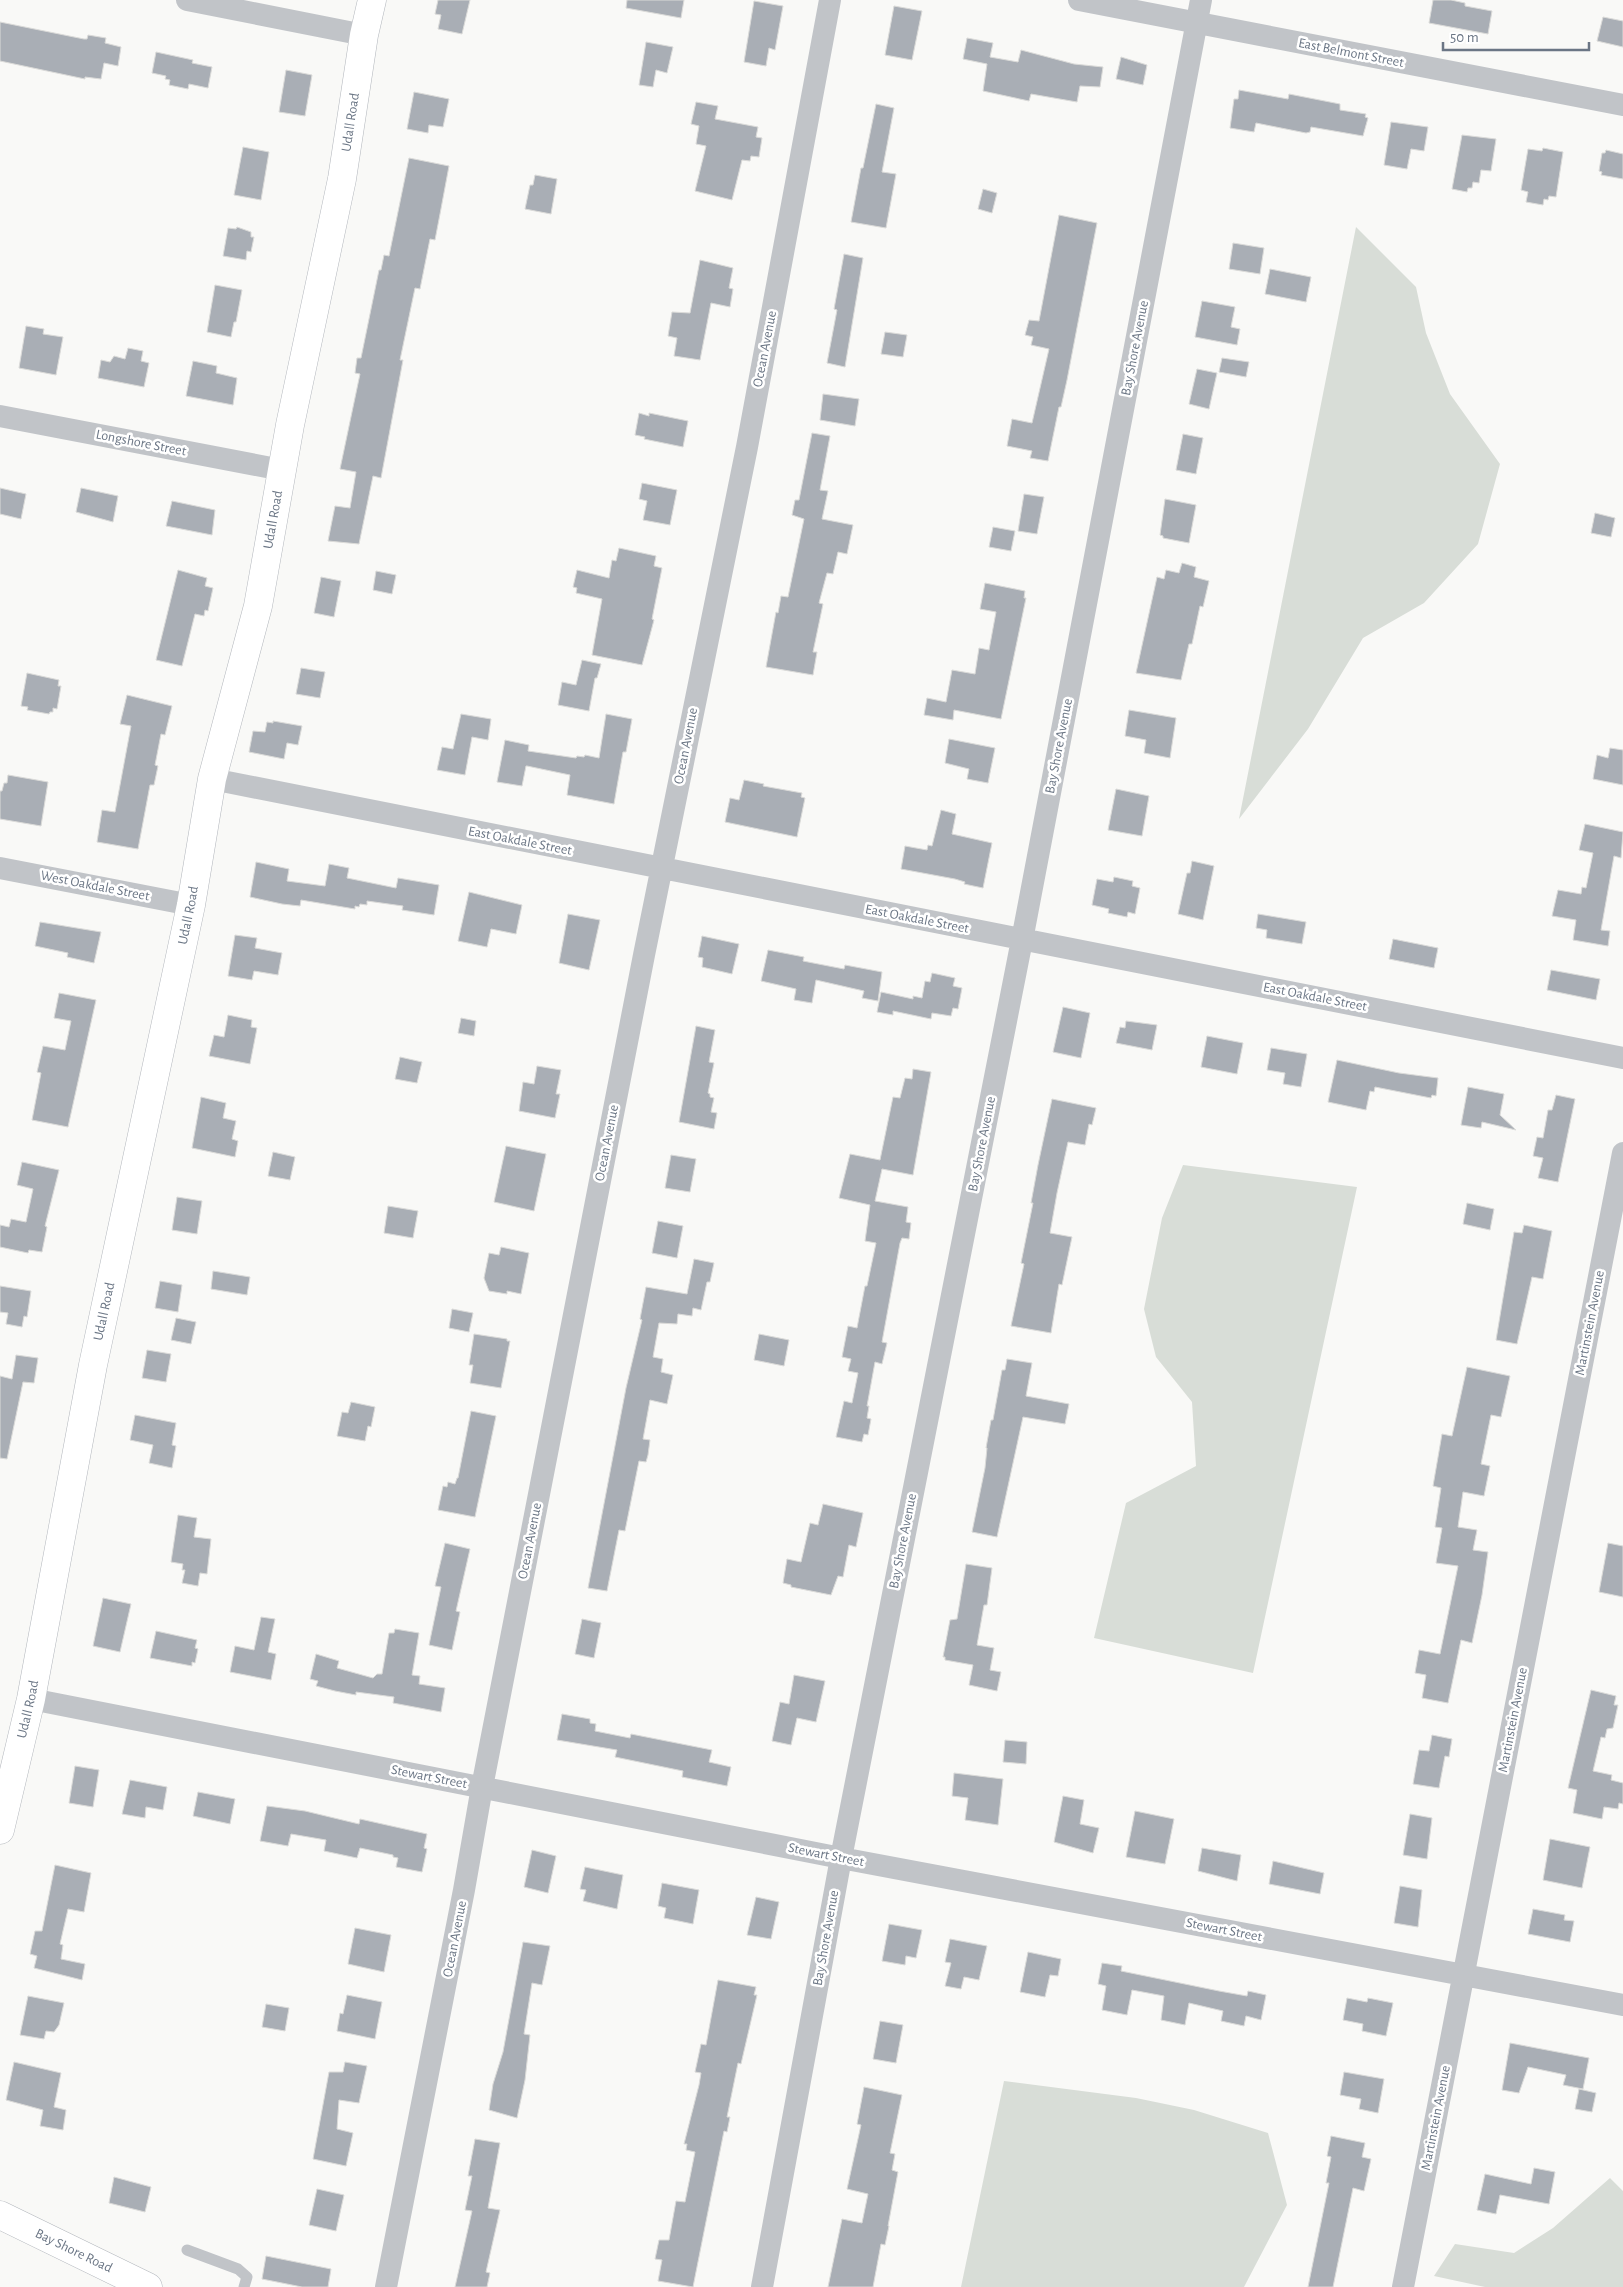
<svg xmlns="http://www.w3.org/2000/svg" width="1623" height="2287" font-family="'Alegreya Sans',sans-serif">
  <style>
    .green { fill: #d8ddd7 }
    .building { fill: #a9aeb5; stroke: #dbdbd9 }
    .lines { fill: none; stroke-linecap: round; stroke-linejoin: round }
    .secondary-casing { stroke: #b3b7bd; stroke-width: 29 }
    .lane { stroke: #c1c4c8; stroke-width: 11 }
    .street { stroke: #c1c4c8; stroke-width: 22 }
    .secondary { stroke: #fff; stroke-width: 28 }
    .labels { text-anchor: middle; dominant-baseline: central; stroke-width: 5; stroke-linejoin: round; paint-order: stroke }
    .street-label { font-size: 14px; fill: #6b7685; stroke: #fff }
  </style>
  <rect width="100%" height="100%" fill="#f9f9f7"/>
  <path class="green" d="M1356,227L1416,287L1426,333L1450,394L1500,464L1478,544L1424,603L1363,638L1308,729L1239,819Z
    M1183,1165L1357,1187L1253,1673L1094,1638L1126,1503L1196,1466L1192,1402L1156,1357L1144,1309L1162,1218Z
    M1004,2081L1136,2098L1194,2110L1268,2133L1287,2205L1244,2287H961Z
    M1610,2178L1623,2191V2287H1485L1434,2276L1455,2244L1514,2253L1553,2228Z"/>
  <path class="building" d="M438,0H470L462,34L438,29L441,15L435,14Z
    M627,0H684L681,18L626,8Z
    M1433,0H1451L1465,3V6L1492,11L1488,34L1429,23Z
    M754,1L783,6L775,50L769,48L766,66L744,62Z
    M894,6L922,11L912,60L885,55Z
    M1603,17L1623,21V47L1597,41Z
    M0,22L84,39H87L88,35L106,38L105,43L121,47L118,66L104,63L101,79L85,77V79L0,61Z
    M967,38L993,43L990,57L1018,62L1021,50L1074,64L1103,67L1100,87L1080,86L1077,102L1031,94L1029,101L983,91L987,64L963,59Z
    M646,42L673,47L667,73L656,70L653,87L639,85Z
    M156,52L193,60L192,63L212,67L208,88L189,84L188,89L169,85L170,80L165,79L166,76L152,73Z
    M1121,57L1147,65L1143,85L1116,79Z
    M286,70L312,75L305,116L279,112Z
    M1239,90L1288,99L1289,94L1340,104V110L1366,114L1365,117L1368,118L1363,136L1311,127L1310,132L1306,133L1256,123L1254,132L1230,128L1234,99H1238Z
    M414,92L449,99L443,127L429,125L428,133L407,129Z
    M696,102L718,106L715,119L758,127L756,137L762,138L759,157L751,156L750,161L742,160L732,200L695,191L706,146L696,144L699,126L691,124Z
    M876,104L894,108L882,172L896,174L886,228L851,222L861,168H863Z
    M1391,122L1428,127L1424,151L1411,149L1407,169L1384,165Z
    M1462,135L1496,139L1491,171L1481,170L1479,183L1473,182L1472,188H1468L1467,192L1452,189Z
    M243,147L269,152L261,200L234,195Z
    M1543,148L1563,152L1556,197L1549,196L1548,200L1544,199L1543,205L1526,202L1528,192L1521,190L1528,149L1542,151Z
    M1606,150L1623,154V179L1601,175L1602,172L1599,171L1602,153H1605Z
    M409,158L449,166L440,214L435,240L430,239L420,289L415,288L400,360H403L381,478L373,476L359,544L328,541L335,506L350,508L356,472L340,469L360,374L355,373L357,358H361L379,270H381L384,255L389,256Z
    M535,175L557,179L551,214L525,209L530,185H533Z
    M983,189L997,193L992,213L978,209Z
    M1059,215L1097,223L1067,380L1061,407H1059L1048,461L1030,458L1032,451L1007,446L1012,419L1032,423L1049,349L1031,345L1033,337L1025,335L1029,320L1039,321Z
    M237,227L251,232V237H254L251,252L247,251L246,260L223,256L228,228L236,229Z
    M1233,243L1264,248L1260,274L1229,269Z
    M844,254L863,258L845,367L827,363L837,310L834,309Z
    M700,260L733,268L729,288L733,289L730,307L711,303L700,360L674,356L677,338L668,336L672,312L690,313Z
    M1270,269L1311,277L1306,302L1265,294Z
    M215,285L242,290L236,322H234L231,337L207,332Z
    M1202,301L1235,307L1231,327L1240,329L1237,345L1195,337Z
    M26,326L44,329L43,334L63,337L56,375L19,368Z
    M885,332L907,335L903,357L881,354Z
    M128,348L143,351L141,361L149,363L144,387L98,378L101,360L110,362L114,356L125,359Z
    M1222,358L1249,362L1246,377L1219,372Z
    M193,361L217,366L216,373L237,378L233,405L186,396Z
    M1197,369L1217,373L1209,409L1189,404Z
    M823,394L859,399L855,426L820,420Z
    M639,413L649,416V413L688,421L683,447L644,439L645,437L635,435Z
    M812,433L830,436L820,490L828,491L822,519L853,525L847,554L838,552L833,574L827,573L819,603L823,604L813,652H817L813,675L766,667L776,612L778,613L781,596L788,597L804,519L792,515L795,500H799Z
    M1183,434L1203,438L1196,474L1176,470Z
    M642,483L677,490L670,525L643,520L647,501L639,499Z
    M0,488L26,494L21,519L0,514Z
    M81,488L118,496L113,522L76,512Z
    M1024,494L1044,497L1037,534L1018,531Z
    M1165,499L1196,505L1189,543L1163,538V536L1160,535Z
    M172,501L215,510L212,535L166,526Z
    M1595,513L1615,518L1611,537L1591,533Z
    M993,527L1015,531L1011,551L989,547Z
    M619,548L656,556L654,566L662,568L652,619L654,620L642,665L592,655L602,599L576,593L577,588L573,587L577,570L609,578L612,560L616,561Z
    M1182,563L1196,567L1194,577L1209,581L1203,607L1200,606L1192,644H1189L1181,680L1136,673L1157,577L1164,579L1166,570L1179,573Z
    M178,570L207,578L205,586L213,588L208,611L205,610L204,616L195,614L182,666L156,660Z
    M376,571L396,575L392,594L373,590Z
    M321,577L341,581L334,617L314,613Z
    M985,583L1025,591L1024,598H1026L1001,719L954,710L953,720L924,715L927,698L946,702L952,670L975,674L979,648L989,650L996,612L980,609Z
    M582,660L601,664L597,678H595L589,711L558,705L562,682L576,685Z
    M301,668L325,672L320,698L296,694Z
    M27,673L59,680L58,686H61L57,709L53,708V712H50L49,714L27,710L28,707L21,706Z
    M127,695L172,706L165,735L161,734L155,765L158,766L154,785H150L138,849L97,842L102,810L115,812L131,726L120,724Z
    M1129,710L1176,718L1170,758L1144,753L1146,740L1125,736Z
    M461,714L491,719L488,740L472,737L465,775L437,770L442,747L453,749Z
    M606,714L632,719L626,752H623L614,804L567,795L570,775L527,766H526L522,786L497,782L505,740L529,745L528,751L576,758L577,756L584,757L585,755L599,758Z
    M273,721L302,726L298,745L287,743L284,759L249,752L253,731L265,732L267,722L273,723Z
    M949,739L995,748L988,783L967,779L969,769L945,763Z
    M1610,748L1623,750V785L1593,779L1597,755L1608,758Z
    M8,775L48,782L41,826L0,819V791H2L4,783H7Z
    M744,780L764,784L763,786L802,793L801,797L805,798L797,837L725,822L730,798L739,800Z
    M1116,789L1149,796L1142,836L1108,830Z
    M941,810L956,814L952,834L992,843L983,888L964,884L965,882L955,879L901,869L905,846L927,850L928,845L932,846Z
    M1585,824L1623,832L1621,858L1614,856L1601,930L1610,931L1608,946L1573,940L1576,920L1552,916L1558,890L1581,894L1582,887L1586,888L1593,853L1579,850Z
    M1192,861L1214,866L1203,920L1178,914L1187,873H1190Z
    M256,862L289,869L287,881L325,886L329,864L349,868L347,878L396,888L398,878L439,885L434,915L402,910L403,906L367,901V905L360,904L359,907L355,906V909L301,900L300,906L282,904L250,897Z
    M1114,877L1133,881L1132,886L1140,888L1135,914L1128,912L1127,917L1108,913L1109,909L1092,905L1097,879L1113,882Z
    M469,892L522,905L516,934L491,929L487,947L458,941Z
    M568,914L600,920L589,970L559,963Z
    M1258,914L1306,922L1302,944L1266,938L1267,930L1256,928Z
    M40,922L101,932L94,963L67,957L68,953L35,946Z
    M235,935L257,938L255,948L282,953L278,975L254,971L252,980L228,976Z
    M702,936L739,944L732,974L702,967L703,958L698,957Z
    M1393,939L1438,948L1434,968L1389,959Z
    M768,950L804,957L803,961L844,969L845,965L882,972L878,1001L862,998L864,991L816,980L812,1003L794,1000L796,989L761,981Z
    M1551,970L1600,979L1596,1000L1547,990Z
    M932,973L955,978L953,986L962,988L958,1009L953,1008L951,1016L932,1013L931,1019L893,1011V1015L877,1012L881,992L913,999V996L922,998L925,981L930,982Z
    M59,993L96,1000L68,1127L32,1120L41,1073L37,1072L43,1046L65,1050L71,1021L54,1018Z
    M1063,1007L1090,1013L1081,1058L1053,1052Z
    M228,1015L252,1020L251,1027L257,1028L250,1064L209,1056L214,1035L224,1037Z
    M461,1018L476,1021L474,1036L458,1033Z
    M1126,1021L1157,1025L1152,1050L1116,1043L1120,1027L1125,1028Z
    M696,1026L715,1030L709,1062L714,1063L708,1093L710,1094V1097L714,1098L711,1112L717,1113L714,1129L679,1122Z
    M1207,1036L1243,1043L1237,1074L1201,1067Z
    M1271,1048L1307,1054L1301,1087L1283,1084L1285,1073L1267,1070Z
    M400,1057L422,1062L417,1083L395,1079Z
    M1337,1060L1399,1073L1438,1078L1436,1096L1432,1095L1431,1098L1375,1087L1374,1092L1370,1091L1366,1110L1328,1102Z
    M537,1066L561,1070L556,1094H560L555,1118L519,1111L523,1082L534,1084Z
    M913,1069L931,1072L913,1175L882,1169L875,1201L908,1207L906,1222L911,1223L909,1239L902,1238L900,1243L882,1342L887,1343L882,1364L875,1362L867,1406H869L867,1418L871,1419L868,1435L864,1434L862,1442L836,1437L844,1401L852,1403L858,1373L848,1371L851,1359L842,1357L848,1326L857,1328L865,1286H867L876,1243L865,1241L870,1205L839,1198L850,1154L880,1160L893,1097L900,1098L905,1078L912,1079Z
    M1468,1087L1504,1094L1500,1115L1516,1130L1482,1122L1481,1128L1461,1125Z
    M1556,1095L1575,1099L1558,1182L1538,1178L1543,1158L1533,1156L1537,1137L1543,1138L1548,1110H1552Z
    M201,1097L226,1103L223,1118L236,1121L232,1139L238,1141L235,1157L192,1148Z
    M1052,1099L1096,1108L1092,1125L1089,1124L1085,1145L1068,1142L1057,1193L1050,1233L1072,1237L1062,1285L1059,1284L1051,1333L1011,1326L1024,1264L1021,1263L1033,1203H1031L1038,1165Z
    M506,1146L546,1154L534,1211L494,1202Z
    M273,1152L295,1157L290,1180L268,1176Z
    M671,1155L696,1159L690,1192L665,1188Z
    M22,1162L59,1170L45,1226L47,1227L42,1252L29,1250L28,1253L0,1247V1225L9,1227L11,1219L26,1222L33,1189L17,1185Z
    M177,1197L202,1201L197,1234L172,1230Z
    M1467,1203L1494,1209L1490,1230L1463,1224Z
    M388,1206L418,1211L413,1238L384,1233Z
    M658,1221L683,1226L677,1258L652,1253Z
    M1524,1225L1552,1231L1543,1279L1532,1277L1517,1344L1496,1340L1514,1232L1522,1233Z
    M501,1247L529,1253L521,1294L507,1291V1294L489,1291L484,1278L489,1253L499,1255Z
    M694,1259L714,1263L710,1282H707L701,1310L693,1308L692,1316L678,1314L677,1324L659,1323L653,1357L663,1359L661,1372L673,1375L667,1404L650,1400L643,1439L650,1440L648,1455L646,1462L639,1461L625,1531L619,1530L607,1591L588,1588L626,1388L642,1320L640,1319L646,1287L687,1294Z
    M213,1271L250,1277L247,1295L211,1289Z
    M160,1281L182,1285L178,1312L155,1308Z
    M0,1286L31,1291L27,1317L24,1316L22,1327L6,1324L8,1313L0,1312Z
    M452,1309L473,1313L469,1332L449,1328Z
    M176,1318L196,1322L191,1344L171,1340Z
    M474,1334L507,1339V1341H510L501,1388L470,1383L473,1365H469Z
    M759,1334L789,1340L784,1366L754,1360Z
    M147,1350L171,1354L166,1382L142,1378Z
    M16,1355L38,1358L34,1383L23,1382L7,1459L0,1458V1376L12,1379Z
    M1007,1359L1032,1363L1026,1396L1069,1404L1065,1424L1023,1417L997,1537L972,1532L985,1468L987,1448H986L991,1420H993L1002,1370H1005Z
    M1467,1367L1510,1376L1501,1417L1491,1415L1481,1464L1490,1466L1484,1496L1463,1492L1458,1527L1477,1530L1473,1550L1488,1552L1482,1595L1472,1643L1461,1640L1448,1703L1422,1698L1426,1675L1415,1673L1419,1650L1440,1654L1458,1566L1436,1563L1442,1528L1435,1527L1441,1488L1433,1486L1442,1434L1452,1436Z
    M351,1402L375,1407L371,1427L368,1426L365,1441L337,1436L342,1412L348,1413Z
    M471,1411L496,1416L475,1517L438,1510L443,1486L447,1487L448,1482L455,1484L457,1478H458Z
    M135,1415L176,1423L172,1445L176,1446L172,1468L149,1463L153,1445L130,1440Z
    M823,1504L863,1513L856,1547L849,1545L843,1577L838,1576L831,1595L791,1587V1585L783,1583L787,1559L801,1562L810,1523L818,1525Z
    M178,1515L197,1518L194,1537L211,1539L207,1574L200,1573L198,1586L182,1583L185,1570H182L183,1564L171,1562Z
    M445,1543L470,1549L456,1611L460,1612L452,1650L429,1645L441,1587L435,1586Z
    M1608,1543L1623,1546V1597L1599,1592Z
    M966,1564L992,1568L987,1605H984L977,1645L994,1648L990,1670L1001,1672L997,1691L969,1685L973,1665L945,1660V1657H943L950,1620L957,1619Z
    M103,1598L131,1604L120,1652L93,1646Z
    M261,1617L275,1619L268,1652L276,1654L271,1680L230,1672L235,1646L254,1650Z
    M582,1619L601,1623L594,1658L575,1654Z
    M395,1629L419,1633L412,1675L420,1676L419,1684L445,1688L441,1712L393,1703L394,1697L356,1692V1695L335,1691L316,1686L318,1681L310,1679L316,1654L339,1661L337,1668L373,1678L377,1674H382L389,1633H394Z
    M156,1631L197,1640L195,1648L198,1649L195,1663L192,1662V1666L150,1658Z
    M794,1675L825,1681L816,1722L797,1718L791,1745L772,1741L780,1702L789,1704Z
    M1591,1690L1616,1696L1614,1705H1618L1613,1728L1607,1729L1605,1738L1601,1737L1593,1771L1612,1775L1611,1780L1623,1783V1804L1619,1803L1618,1809L1604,1807L1602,1819L1573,1813L1577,1790L1568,1788Z
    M562,1714L590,1719V1723L596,1724L595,1731L630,1738L631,1734L712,1750L709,1762L731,1767L727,1786L682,1777L683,1771L615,1757L617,1750L557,1740Z
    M1432,1735L1452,1739L1449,1757L1445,1756L1439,1788L1413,1784L1419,1750L1429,1751Z
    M1005,1740L1027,1742L1026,1764L1003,1762Z
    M75,1766L99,1770L93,1807L69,1803Z
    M954,1773L1003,1779L998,1825L965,1820L968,1798L952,1796Z
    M130,1780L167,1787L163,1810L146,1807L145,1818L122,1814Z
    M198,1792L235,1799L230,1824L193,1816Z
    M1063,1796L1084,1800L1080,1824L1099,1828L1093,1853L1054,1842Z
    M267,1806L305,1811L359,1824L360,1819L427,1834L424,1848L427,1849L422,1872L396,1867L398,1858L393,1857V1855L360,1848L357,1858L324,1851L326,1840L291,1834L288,1846L260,1841Z
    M1135,1811L1174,1819L1165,1864L1126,1857Z
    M1410,1814L1432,1818L1427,1859L1403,1855Z
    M1550,1839L1590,1847L1582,1888L1543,1880Z
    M1202,1848L1241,1855L1237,1881L1198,1871Z
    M532,1850L556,1856L548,1893L524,1887Z
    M1273,1861L1324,1873L1320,1894L1269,1884Z
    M55,1865L91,1873L84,1912L68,1909L60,1944L63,1945L61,1959L85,1964L82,1980L34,1968L37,1956L30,1954L35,1931H42Z
    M585,1867L623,1875L617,1909L583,1901L586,1890L580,1889Z
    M662,1883L699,1890L693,1924L664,1918L666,1908L658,1906Z
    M1400,1886L1422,1890L1418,1927L1394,1923Z
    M756,1897L779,1902L771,1939L747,1935Z
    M1533,1909L1565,1915L1564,1920L1574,1921L1570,1942L1528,1934Z
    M889,1924L922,1930L916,1958L906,1956L905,1965L882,1961Z
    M355,1928L391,1935L384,1972L348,1964Z
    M950,1939L987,1946L979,1980L964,1977L961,1989L945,1986L951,1963L945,1962Z
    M523,1942L550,1946L542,1985L532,1983L524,2034L530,2035L525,2080L517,2118L489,2110L493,2084L503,2052Z
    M1028,1952L1061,1959L1058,1976L1050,1975L1045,1997L1020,1992Z
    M1102,1963L1122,1966L1121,1971L1219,1991L1247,1996L1248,1991L1266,1995L1261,2020L1246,2016L1244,2026L1221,2021L1223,2011L1189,2003L1185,2025L1161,2020L1164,1996L1132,1990L1127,2015L1102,2010L1106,1986L1098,1984Z
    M718,1980L756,1987L754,1995H757L741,2064L738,2063L727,2117H730L727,2132L724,2131L693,2287L658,2281L662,2260L655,2259L659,2240H669L676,2201L685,2202L695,2152L686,2150L687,2144H684L699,2085L701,2073L695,2072L701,2044L706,2045Z
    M347,1995L382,2002L375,2039L337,2031L340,2013L343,2014Z
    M28,1996L64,2003L59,2025L54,2032L46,2031L44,2039L20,2035Z
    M1347,1998L1367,2002L1368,1998L1393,2003L1386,2036L1362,2031L1363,2024L1343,2020Z
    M266,2004L289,2008L285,2031L262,2027Z
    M880,2021L903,2025L896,2063L873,2059Z
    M1510,2043L1589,2058L1583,2089L1563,2085L1566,2075L1528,2067L1519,2093L1502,2090Z
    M14,2062L61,2073L54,2107L66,2110L63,2130L40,2126L43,2110L6,2100Z
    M345,2062L367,2066L359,2103L339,2100L337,2129L353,2133L346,2166L313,2159L329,2072H343Z
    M1344,2072L1384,2079L1378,2113L1359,2109L1361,2099L1340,2095Z
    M864,2087L902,2095L890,2153L895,2154L892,2170L898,2172L888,2226H889L885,2245L881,2244L873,2287H828L842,2219L862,2223L868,2194L847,2189L861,2125L857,2124L858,2119Z
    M1579,2089L1596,2093L1592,2112L1575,2109Z
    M1331,2136L1365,2143L1362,2157L1371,2159L1364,2191L1353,2188L1333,2287H1308L1329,2183H1326L1331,2157L1327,2156Z
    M475,2139L500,2143L488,2208L500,2210L486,2272L490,2273L487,2287H455L472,2211L465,2210L472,2176H468Z
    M1534,2168L1555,2172L1549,2204L1500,2195L1496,2214L1477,2210L1485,2174L1531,2184Z
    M114,2177L151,2187L145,2212L109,2203Z
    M317,2189L344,2195L336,2231L309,2225Z
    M266,2256L331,2269L328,2287H302L262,2279Z"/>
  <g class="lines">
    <g class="secondary-casing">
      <g id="secondary">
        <path id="s1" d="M0,1830L31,1699L93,1365L191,905L212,779L258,606L290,425L342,179L364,35L372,0"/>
        <path id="s2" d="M0,2215L148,2287"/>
      </g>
    </g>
    <path class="lane" d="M187,2250L238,2269L247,2277L244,2287"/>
    <path class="street" d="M187,0L364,35
      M1079,0L1623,105
      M0,416L282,470
      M212,779L1623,1058
      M0,868L191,905
      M31,1699L841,1858L1623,2005
      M386,2287L464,1890L482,1787L644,955L747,447L830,0
      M762,2287L841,1858L1022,940L1201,0
      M1403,2287L1623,1153"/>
    <use href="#secondary" class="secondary"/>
  </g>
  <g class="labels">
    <g class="street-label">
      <text transform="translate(1351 53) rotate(11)">East Belmont Street</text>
      <text stroke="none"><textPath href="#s1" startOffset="1744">Udall Road</textPath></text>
      <text transform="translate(1135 348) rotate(-79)">Bay Shore Avenue</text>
      <text transform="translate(765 349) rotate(-79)">Ocean Avenue</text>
      <text transform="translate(141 443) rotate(11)">Longshore Street</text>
      <text stroke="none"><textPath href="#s1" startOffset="1339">Udall Road</textPath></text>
      <text transform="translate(686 746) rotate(-79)">Ocean Avenue</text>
      <text transform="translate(1059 746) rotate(-79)">Bay Shore Avenue</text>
      <text transform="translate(520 841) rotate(11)">East Oakdale Street</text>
      <text transform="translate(95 886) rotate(11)">West Oakdale Street</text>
      <text stroke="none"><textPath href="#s1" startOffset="934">Udall Road</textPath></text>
      <text transform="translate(917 919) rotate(11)">East Oakdale Street</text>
      <text transform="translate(1315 997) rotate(11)">East Oakdale Street</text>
      <text transform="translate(607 1143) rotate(-79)">Ocean Avenue</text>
      <text transform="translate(982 1144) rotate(-79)">Bay Shore Avenue</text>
      <text stroke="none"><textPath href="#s1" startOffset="529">Udall Road</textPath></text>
      <text transform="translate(1590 1323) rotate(-79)">Martinstein Avenue</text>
      <text transform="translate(530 1541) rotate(-79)">Ocean Avenue</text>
      <text transform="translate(903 1541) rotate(-79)">Bay Shore Avenue</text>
      <text stroke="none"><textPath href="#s1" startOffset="124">Udall Road</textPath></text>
      <text transform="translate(1513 1720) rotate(-79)">Martinstein Avenue</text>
      <text transform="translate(429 1777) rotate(11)">Stewart Street</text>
      <text transform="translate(826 1855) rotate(11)">Stewart Street</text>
      <text transform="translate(1224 1930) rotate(11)">Stewart Street</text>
      <text transform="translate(826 1938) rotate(-80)">Bay Shore Avenue</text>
      <text transform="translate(455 1939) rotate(-79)">Ocean Avenue</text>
      <text transform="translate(1436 2118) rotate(-79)">Martinstein Avenue</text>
      <text stroke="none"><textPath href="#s2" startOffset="82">Bay Shore Road</textPath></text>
    </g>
  </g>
  <path d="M1443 42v8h146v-8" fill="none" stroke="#6b7685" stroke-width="2.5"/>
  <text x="1450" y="42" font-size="15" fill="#6b7685" stroke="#ffffff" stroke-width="4" paint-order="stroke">50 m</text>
</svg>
